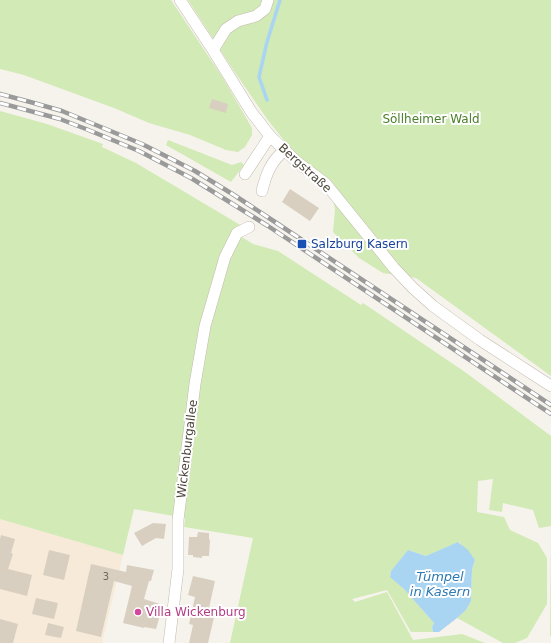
<svg xmlns="http://www.w3.org/2000/svg" width="551" height="643" font-family="'DejaVu Sans',sans-serif">
  <style>
    .commercial { fill: #f7ead8 }
    .green { fill: #d2eab5 }
    .water { fill: #a9d4f2 }
    .lines { fill: none; stroke-linecap: round; stroke-linejoin: round }
    .stream { stroke: #a9d4f2; stroke-width: 3.5 }
    .building { fill: #d8cfc1 }
    .minor-casing { stroke: #c2bbae; stroke-width: 12 }
    .minor { stroke: #fff; stroke-width: 11 }
    .rail-casing { stroke: #9a9a9a; stroke-width: 4.5 }
    .rail { stroke: #fff; stroke-width: 3; stroke-dasharray: 9; stroke-linecap: butt }
    .transit-dot { fill: #1a4fb4; stroke: #fff; stroke-width: 1.5 }
    .hotel-dot { fill: #d1479c; stroke: #fff; stroke-width: 1.5 }
    .labels { text-anchor: middle; dominant-baseline: central; stroke-width: 4; stroke-linejoin: round; paint-order: stroke }
    .number-label { font-size: 10px; fill: #6e675b }
    .park-label { font-size: 12px; fill: #4a7f2a; stroke: #fff }
    .street-label { font-size: 12px; fill: #4b4439; stroke: #fff }
    .transit-label { font-size: 12px; fill: #164399; stroke: #fff; text-anchor: start }
    .hotel-label { font-size: 12px; fill: #b23c85; stroke: #fff; text-anchor: start }
    .water-label { font-size: 13px; font-style: italic; fill: #2e7ab2; stroke: #fff }
  </style>
  <rect width="100%" height="100%" fill="#f6f3ec"/>
  <path class="commercial" d="M0,519L123,555L102,643H0Z"/>
  <path class="green" d="M0,0H171L223,78L252,128V135L245,147L238,152L226,150L190,135L149,123L114,108L24,75L0,69Z
    M188,0H551V376L416,278L383,273L359,258L333,232L335,210L330,181L294,153L267,119L234,71Z
    M0,111L47,124L103,144L102,147L136,163L242,226L237,234L253,244L278,251L361,305L363,303L465,372L551,436V636H550L551,526L539,528L533,510L503,503L502,512L489,510L493,479L478,481L477,512L504,517L510,530L538,543L547,558V604L527,638L515,643H503L457,618L466,610L471,601L472,569L475,560L459,542L426,556L408,550L391,571L390,576L404,589L434,623L432,627L433,632H411L387,590L352,599L355,602L387,592L413,640L462,634L485,643H230L253,538L184,527L185,518L134,509L123,555L0,519Z
    M168,140L232,165L241,162L244,165L231,182L166,145Z"/>
  <path class="water" d="M458,542L468,550L475,560L472,569L471,601L466,610L457,618L439,632H433L432,627L434,623L404,589L390,577L391,571L408,550L426,556Z"/>
  <g class="lines">
    <path class="stream" d="M267,100L259,77L267,42L280,0"/>
  </g>
  <path class="building" d="M212,99L228,104L226,113L209,108Z
    M290,189L319,208L310,221L282,202Z
    M153,523L166,524L164,539L156,538L142,546L134,533Z
    M198,532L209,533V539L210,540L209,556H202V558L193,557V555H188L189,537H197Z
    M1,535L15,539L11,553L13,554L8,569L32,575L27,596L0,589V539Z
    M49,550L70,555L64,580L43,575Z
    M91,564L126,572L127,565L154,570L151,581H149L144,599L163,605L156,629L144,627V628L123,623L132,586L114,581L101,637L76,631Z
    M193,576L215,581L209,608L216,609L208,643H189L193,625L189,624L195,597L188,595Z
    M36,598L58,603L54,619L32,614Z
    M0,619L18,624L13,643H0Z
    M48,623L64,627L61,638L45,635Z"/>
  <g class="lines">
    <g class="minor-casing">
      <path id="minor" d="M180,0L213,50L252,113L270,136L297,162L326,184L394,268L413,288L433,306L480,340L551,386
        M213,50L226,29L238,21L256,16L265,9L268,0
        M245,174L270,136
        M262,191C266,174 271,161 285,150
        M169,643L178,569V520L195,384L205,326L225,257L237,233L249,227"/>
    </g>
    <use href="#minor" class="minor"/>
    <g class="rail-casing">
      <path id="rail" d="M0,94L34,103L62,111L142,144L195,171L234,195L272,220L551,405
        M0,103L60,119L86,129L139,151L191,178L268,226L551,414"/>
    </g>
    <use href="#rail" class="rail"/>
  </g>
  <rect class="transit-dot" x="297" y="239" width="10" height="10" rx="2"/>
  <circle class="hotel-dot" cx="138" cy="612" r="4"/>
  <g class="labels">
    <g class="number-label">
      <text x="106" y="576">3</text>
    </g>
    <g class="park-label">
      <text x="431" y="119">Söllheimer Wald</text>
    </g>
    <g class="street-label">
      <text transform="translate(305 168) rotate(42)">Bergstraße</text>
      <text transform="translate(187 449) rotate(-83)">Wickenburgallee</text>
    </g>
    <g class="transit-label">
      <text x="311" y="244">Salzburg Kasern</text>
    </g>
    <g class="hotel-label">
      <text x="146" y="612">Villa Wickenburg</text>
    </g>
    <g class="water-label">
      <text x="440" y="576">Tümpel<tspan x="440" dy="15">in Kasern</tspan></text>
    </g>
  </g>
</svg>
